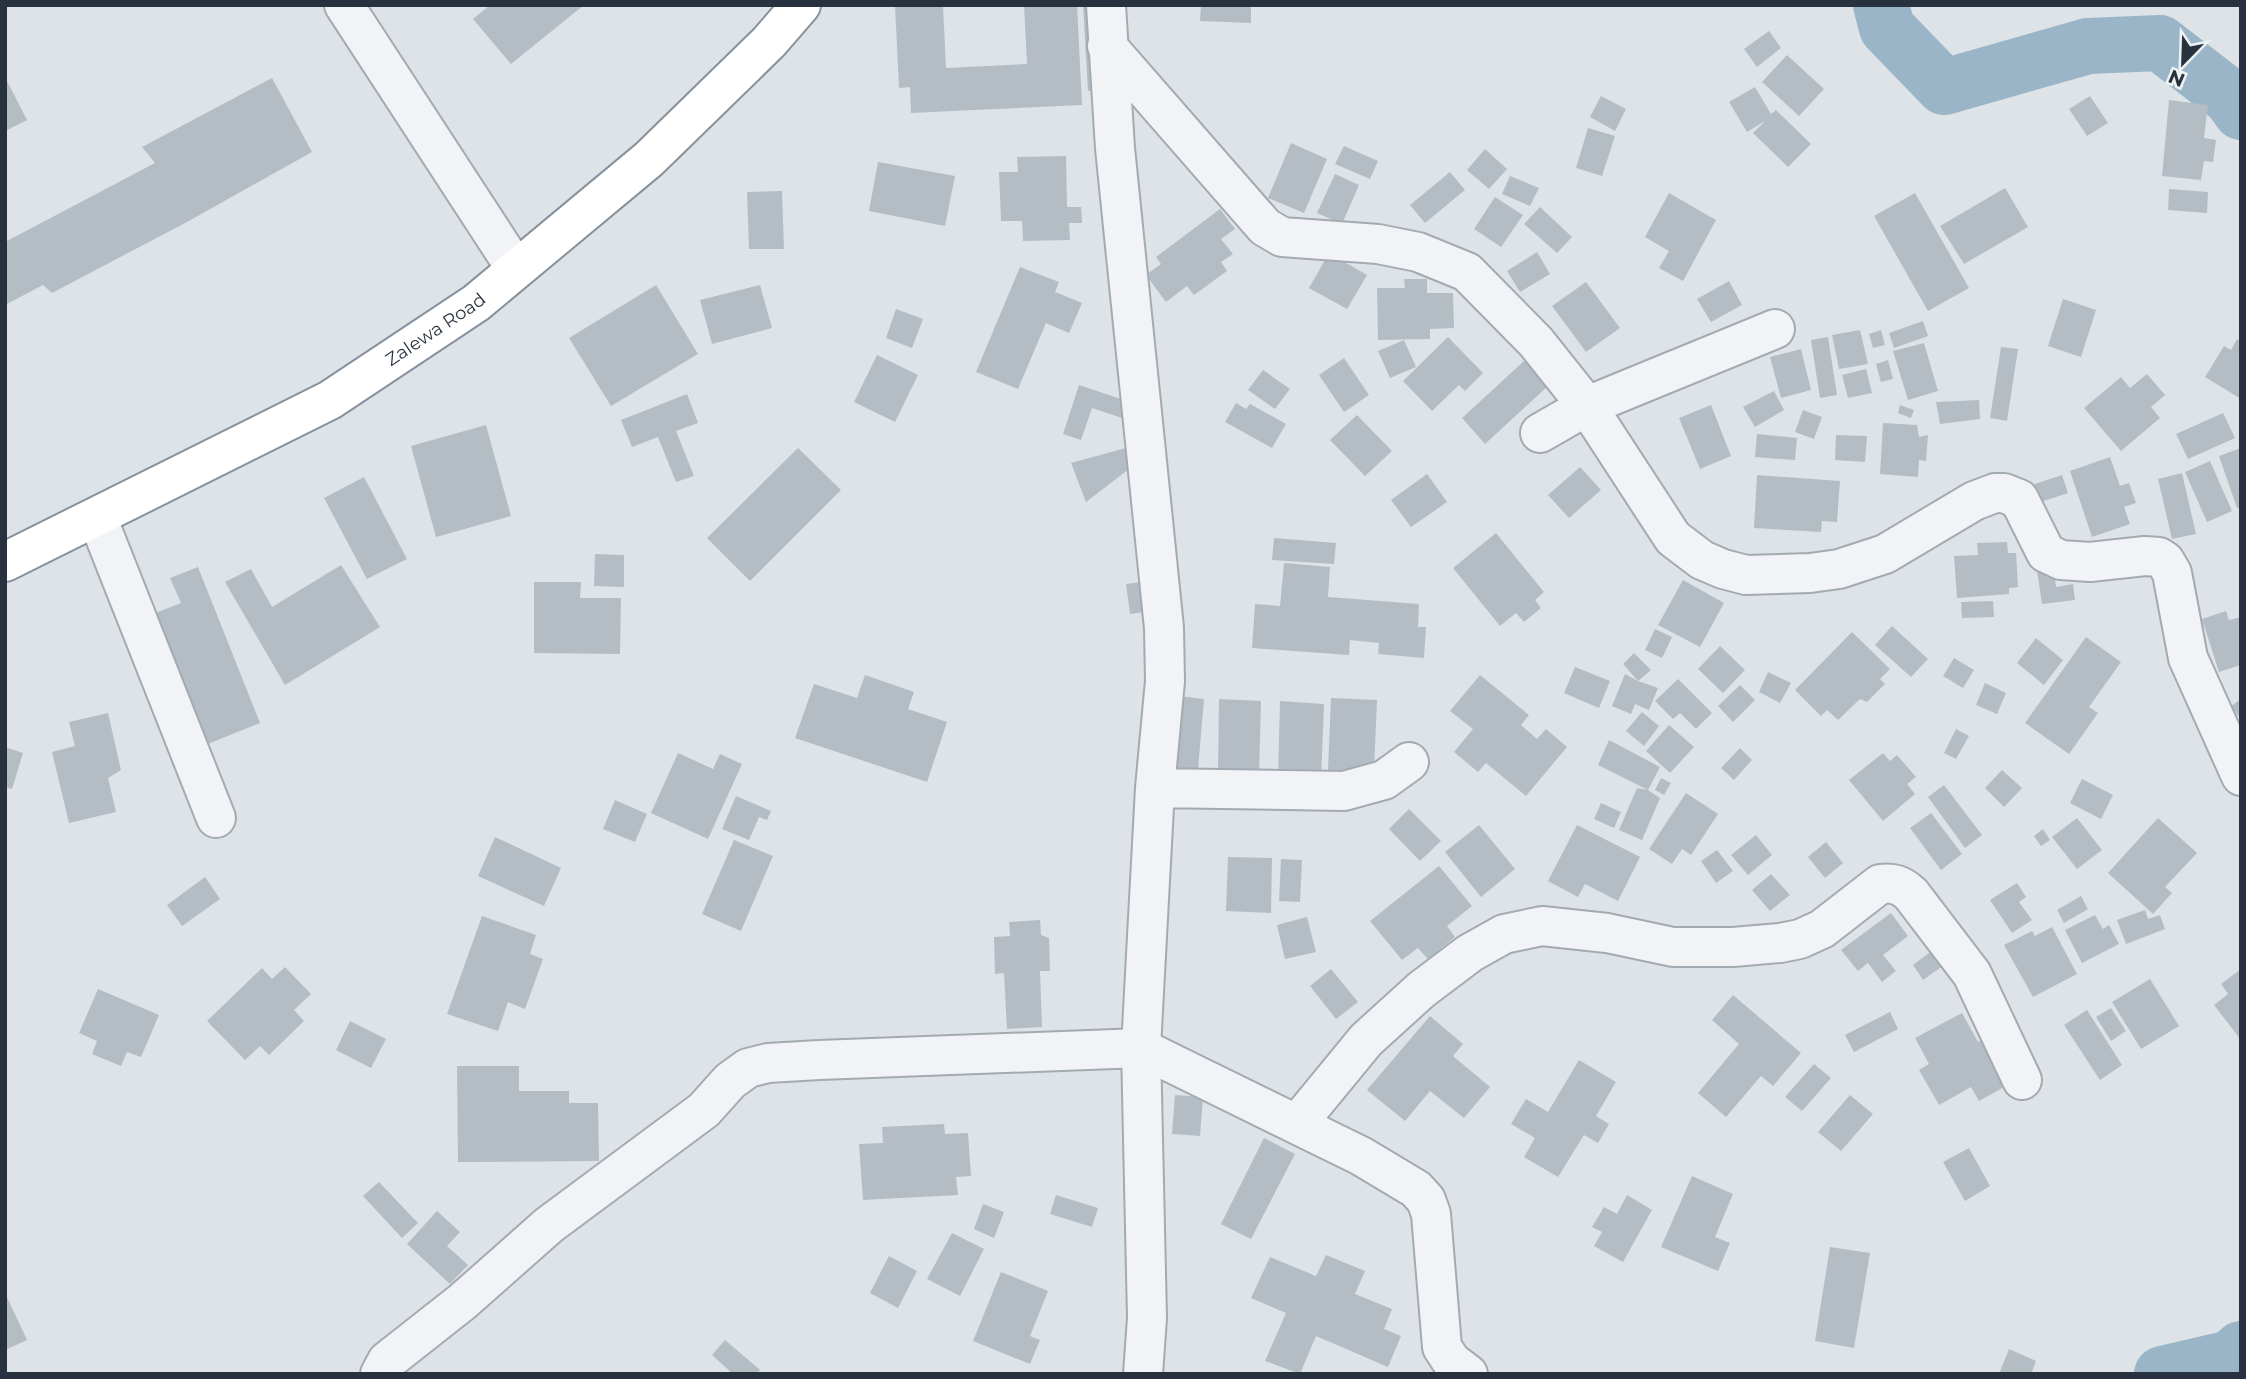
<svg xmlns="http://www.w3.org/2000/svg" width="2246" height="1379" font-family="Montserrat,sans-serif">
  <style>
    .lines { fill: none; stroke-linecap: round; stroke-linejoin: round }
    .river { stroke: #99b5c7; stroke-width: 56 }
    .building { fill: #b5bdc4 }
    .minor-casing { stroke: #a4aab1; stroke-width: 42 }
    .highway-casing { stroke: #86929e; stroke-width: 42 }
    .minor { stroke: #f1f3f6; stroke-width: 38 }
    .highway { stroke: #fff; stroke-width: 38 }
    .labels { text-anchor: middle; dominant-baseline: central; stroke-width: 5; stroke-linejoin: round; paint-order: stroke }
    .street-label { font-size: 18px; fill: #28323e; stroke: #edf2f5 }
  </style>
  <rect width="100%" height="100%" fill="#dee3e7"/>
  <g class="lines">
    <path class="river" d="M1881,5L1887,28L1944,87L2088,46L2160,43L2230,97L2241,112
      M2162,1374L2231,1358L2241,1349"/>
  </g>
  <path class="building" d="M490,5H584L511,64L473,19Z
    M895,5H943L946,68L1027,64L1024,5H1077L1082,105L911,113L910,87L899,88Z
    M1083,5H1101L1105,89L1088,91Z
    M1201,5H1251V23L1200,21Z
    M1769,31L1781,48L1757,67L1744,49Z
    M1787,55L1824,89L1799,116L1762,82Z
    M5,77L27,120L5,131Z
    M272,78L312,152L187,222L52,293L43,285L5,305V242L155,163L142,147Z
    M1755,87L1771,114L1776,110L1811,144L1788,167L1753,133L1765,121L1747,132L1729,102Z
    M1601,96L1626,109L1615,131L1590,117Z
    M2090,96L2108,123L2087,136L2069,109Z
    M2169,100L2208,105L2204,138L2216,140L2213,162L2204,161L2201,180L2162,176Z
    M1588,128L1615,136L1602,176L1576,168Z
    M1291,143L1327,159L1304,213L1268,198Z
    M1344,146L1378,161L1370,179L1335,164Z
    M1485,149L1507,169L1489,189L1467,170Z
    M1066,156L1067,207H1081L1082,223H1069L1070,240L1023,241L1022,221H1001L999,172H1018L1017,157Z
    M878,162L955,176L945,226L869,211Z
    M1450,172L1465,190L1425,223L1410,205Z
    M1335,174L1359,185L1342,224L1317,213Z
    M1510,176L1539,188L1530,206L1502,194Z
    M2005,188L2028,227L1964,264L1940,226Z
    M2169,189L2208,192L2207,213L2168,210Z
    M782,191L784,249H749L747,192Z
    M1669,193L1716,220L1683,281L1659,268L1669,251L1645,237Z
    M1915,193L1969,288L1928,311L1874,216Z
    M1495,197L1523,215L1501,247L1474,229Z
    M1540,207L1572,237L1557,253L1524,224Z
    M1220,209L1235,229L1221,239L1233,254L1221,262L1227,271L1194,295L1187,286L1166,302L1146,275L1161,264L1156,257Z
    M1537,252L1550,274L1520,292L1507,271Z
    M1329,253L1367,275L1347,309L1309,288Z
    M1020,267L1059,282L1055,292L1082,303L1069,333L1046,323L1018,389L976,372Z
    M1404,279H1427V293H1453L1454,328L1430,329V339L1378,340L1377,288H1405Z
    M1729,281L1742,305L1711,322L1697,299Z
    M1586,282L1620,328L1586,352L1552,306Z
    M656,285L698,354L611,406L569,338Z
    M760,285L772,328L712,344L700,300Z
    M2063,299L2096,310L2081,357L2048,346Z
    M896,309L923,319L912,348L886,338Z
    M1923,321L1928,336L1894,348L1889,333Z
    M1860,330L1868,364L1839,369L1832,335Z
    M1881,330L1885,345L1873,348L1869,334Z
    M1448,337L1483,373L1465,391L1459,385L1432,411L1403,381Z
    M1828,337L1837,395L1820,398L1811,340Z
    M2237,339L2241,342V399L2205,377L2224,346L2231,350Z
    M1404,340L1416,367L1390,378L1378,351Z
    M1924,343L1938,391L1908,400L1893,351Z
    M2001,347L2018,349L2007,421L1990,418Z
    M1801,349L1811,390L1781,398L1770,357Z
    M877,355L918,375L895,422L854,402Z
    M1344,358L1369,395L1344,412L1319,375Z
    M1888,360L1893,379L1881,382L1876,364Z
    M1524,361L1548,386L1485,444L1462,418Z
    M1866,369L1872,393L1848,398L1842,375Z
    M1263,370L1290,389L1275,409L1248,390Z
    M2147,374L2165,395L2151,407L2160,418L2121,451L2084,408L2121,377L2130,388Z
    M1079,385L1127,401L1122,418L1092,408L1081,440L1063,434Z
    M1774,391L1784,410L1755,427L1743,407Z
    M687,394L698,423L676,431L694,476L676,482L658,437L632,447L621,420Z
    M1979,400L1980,419L1940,424L1936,402Z
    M1236,403L1246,409L1250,404L1286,424L1272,448L1225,422Z
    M1711,405L1731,456L1700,469L1679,418Z
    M1900,405L1914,410L1911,418L1898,413Z
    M1803,410L1822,417L1814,439L1795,432Z
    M2223,413L2235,438L2188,459L2176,434Z
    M1357,415L1392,451L1365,476L1330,440Z
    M1883,423L1917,425L1919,437L1928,435L1926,461L1919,460L1918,477L1880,474Z
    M486,425L511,516L436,537L411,446Z
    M1757,434L1797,438L1795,460L1755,457Z
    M1836,435L1867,436L1865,462L1835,460Z
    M798,448L841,490L750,581L707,538Z
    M1126,448L1129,469L1086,502L1071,463Z
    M2241,448V507L2237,508L2219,456Z
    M2110,457L2120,486L2129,483L2136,503L2124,507L2130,524L2092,537L2070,471Z
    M2210,461L2232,511L2207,522L2185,472Z
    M1580,467L1601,490L1569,518L1548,495Z
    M2182,473L2196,534L2172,539L2158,479Z
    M1427,474L1447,502L1411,527L1391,500Z
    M1757,475L1840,481L1837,522L1822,521L1821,532L1754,528Z
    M2062,475L2068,493L2035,504L2029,486Z
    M364,477L407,559L367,579L324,498Z
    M1496,533L1544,592L1535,600L1541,608L1524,622L1516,613L1500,626L1453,568Z
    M1274,538L1336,543L1334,564L1272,560Z
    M2007,542L2008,553H2016L2018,587L2009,588V594L1957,598L1954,556L1978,555L1977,543Z
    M595,554L624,555V587L594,586Z
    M1284,563L1330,567L1328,597L1419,604L1418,627H1426L1424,658L1378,654L1379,643L1350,640L1349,655L1252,648L1255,604L1280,606Z
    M341,565L380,627L285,685L225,582L251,569L272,607Z
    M198,567L260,723L198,748L145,617L181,603L170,578Z
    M2054,568L2056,587L2073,584L2075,600L2042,604L2037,571Z
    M1683,580L1724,603L1700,647L1658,625Z
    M1148,581L1152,611L1130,614L1126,584Z
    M534,582H581L580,598H621L620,654L534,653Z
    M1993,601L1994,617L1962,618L1961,602Z
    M2226,611L2229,620L2241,617V665L2219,672L2202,619Z
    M1892,626L1928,659L1911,677L1875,645Z
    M1655,629L1672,637L1662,658L1645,650Z
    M1852,632L1890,669L1880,679L1885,684L1867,702L1860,699L1838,720L1827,710L1821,716L1795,690Z
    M2086,637L2121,662L2089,707L2098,713L2069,754L2025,723Z
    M2036,638L2063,660L2044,685L2017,663Z
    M1720,646L1745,670L1723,693L1698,669Z
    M1634,653L1651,670L1638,681L1658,688L1649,710L1635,704L1631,714L1612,706L1625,674L1638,681L1623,664Z
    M1954,658L1974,670L1963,688L1943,676Z
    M1575,667L1610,681L1599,708L1564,693Z
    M1768,672L1791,683L1780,703L1759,692Z
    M865,675L914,692L908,709L947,722L927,782L795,738L814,684L857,698Z
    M1480,675L1529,715L1521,725L1537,739L1546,729L1567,747L1526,796L1486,763L1478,772L1454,752L1473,729L1450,711Z
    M1678,679L1712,713L1696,729L1680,713L1673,719L1655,701Z
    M1985,683L2006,693L1997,714L1976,705Z
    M1740,685L1755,700L1733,722L1718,706Z
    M1178,696L1204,699L1197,781L1171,779Z
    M1331,698L1377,700L1374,772L1328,770Z
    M1219,699L1261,701L1259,776L1218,770Z
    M2241,699V720L2231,706Z
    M1280,701L1324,704L1321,780L1278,778Z
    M1642,712L1659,726L1644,746L1626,731Z
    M108,713L121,770L108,778L116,812L69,823L52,752L75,746L69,722Z
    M1669,725L1694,747L1670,773L1646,751Z
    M1956,729L1969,736L1956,759L1944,753Z
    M1609,740L1660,767L1648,790L1598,765Z
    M5,747L23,753L12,789L5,787Z
    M1740,748L1752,760L1734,780L1721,768Z
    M678,753L713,769L720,754L742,764L708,839L651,813Z
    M1883,753L1890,761L1897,755L1916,777L1907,784L1915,794L1883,821L1849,780Z
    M2002,770L2022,788L2004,807L1985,788Z
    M1661,778L1671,783L1664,795L1655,790Z
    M2082,779L2113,795L2101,819L2070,803Z
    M1944,785L1982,835L1965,848L1928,797Z
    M1637,788L1648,790L1660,798L1642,840L1619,830Z
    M1686,793L1718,814L1691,855L1682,849L1672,864L1649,849Z
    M736,796L771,811L767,820L759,817L749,840L722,829Z
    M615,800L647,814L635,842L603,829Z
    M1601,803L1621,812L1614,828L1594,819Z
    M1409,809L1441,841L1420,861L1389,829Z
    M1931,813L1962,854L1941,870L1910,828Z
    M2077,818L2102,850L2077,869L2052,837Z
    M2158,818L2197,853L2165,887L2172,893L2153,914L2108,873Z
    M1479,825L1515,869L1481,897L1445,852Z
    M1577,825L1640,857L1618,901L1585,884L1578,897L1548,881Z
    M2043,829L2050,840L2041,846L2034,836Z
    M1756,835L1772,855L1748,875L1731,855Z
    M495,837L561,868L544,906L478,876Z
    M734,840L773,856L741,931L702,914Z
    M1826,842L1843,863L1825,878L1808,857Z
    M1717,850L1733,871L1716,883L1701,861Z
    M1228,857L1272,858L1271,913L1226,911Z
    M1281,859L1302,860L1300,902L1279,901Z
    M1439,866L1472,906L1447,926L1455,937L1428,959L1418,948L1402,960L1370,921Z
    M1771,874L1790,895L1770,911L1752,890Z
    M205,877L220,899L182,926L167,905Z
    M2017,883L2026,897L2019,902L2032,920L2012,933L1990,900Z
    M2081,896L2088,909L2064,923L2057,910Z
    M2145,910L2148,919L2160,915L2165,929L2126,944L2117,920Z
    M1891,913L1908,936L1883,955L1896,971L1882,982L1868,963L1858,971L1841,950Z
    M2095,915L2103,929L2109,925L2119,944L2082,963L2065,930Z
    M482,916L536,935L530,954L543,959L525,1009L508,1002L498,1031L447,1014Z
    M1307,917L1316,952L1285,959L1277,925Z
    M1040,920L1041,935L1049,938L1050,971H1040L1042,1027L1007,1029L1004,973L995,974L994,937L1010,936L1009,922Z
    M2052,927L2077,974L2033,997L2004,945L2032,931L2035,936Z
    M1933,950L1944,965L1923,980L1913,965Z
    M285,967L311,994L294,1010L304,1021L269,1055L260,1046L245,1060L207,1021L262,968L272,979Z
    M1331,969L1358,1002L1336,1019L1310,986Z
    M2241,969V1040L2214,1005L2228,994L2221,984Z
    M2150,979L2179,1026L2141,1049L2112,1002Z
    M98,989L159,1015L141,1057L127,1052L121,1066L92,1054L97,1041L79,1033Z
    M1733,995L1801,1053L1773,1086L1761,1076L1726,1117L1698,1093L1739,1044L1712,1020Z
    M2111,1008L2126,1031L2111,1041L2096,1017Z
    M2087,1010L2122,1065L2100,1080L2064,1025Z
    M1890,1012L1898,1029L1854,1052L1845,1035Z
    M1962,1013L1978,1042L1987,1036L2001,1060L1992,1065L2004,1087L1979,1101L1971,1087L1939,1105L1919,1070L1929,1064L1915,1038Z
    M1430,1016L1463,1044L1453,1056L1490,1087L1464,1118L1430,1091L1405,1121L1367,1090Z
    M350,1021L386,1039L371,1068L336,1050Z
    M1579,1060L1616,1082L1596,1116L1609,1124L1598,1143L1584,1135L1558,1177L1524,1157L1535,1138L1511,1124L1526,1099L1548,1112Z
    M1814,1064L1831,1078L1802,1111L1785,1097Z
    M457,1066H519V1091H569V1103H598L599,1161L458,1162Z
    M1175,1095L1203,1097L1200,1136L1172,1134Z
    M1850,1095L1873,1114L1841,1151L1818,1132Z
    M944,1124L945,1134L968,1133L971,1176L956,1177L958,1195L863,1200L859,1144L883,1143L882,1127Z
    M1264,1138L1295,1154L1251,1239L1221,1224Z
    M1969,1148L1990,1186L1965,1201L1943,1162Z
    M1692,1176L1733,1194L1715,1237L1730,1243L1718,1271L1661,1247Z
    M379,1182L418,1223L402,1238L363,1196Z
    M1056,1195L1098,1208L1092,1227L1050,1214Z
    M1627,1195L1652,1210L1623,1262L1594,1246L1602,1232L1592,1227L1604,1207L1617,1214Z
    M983,1204L1004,1212L994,1238L974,1229Z
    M437,1211L460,1232L447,1246L468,1265L450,1284L407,1244Z
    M952,1233L984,1249L960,1296L927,1279Z
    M1830,1247L1870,1253L1854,1348L1815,1341Z
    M1326,1255L1365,1271L1355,1294L1392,1309L1384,1329L1401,1336L1388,1367L1316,1336L1300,1374L1265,1361L1286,1313L1251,1298L1270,1257L1316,1276Z
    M889,1256L917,1271L898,1308L870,1293Z
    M1001,1272L1048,1291L1030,1336L1040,1340L1030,1364L973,1341Z
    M5,1293L27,1340L5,1350Z
    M725,1340L760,1370L757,1374H733L712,1355Z
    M2009,1349L2036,1361L2031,1374H1999Z"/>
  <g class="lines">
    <g class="minor-casing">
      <path id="minor" d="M344,5L516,269
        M1106,5L1115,148L1164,628L1165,681L1155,788L1141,1048L1147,1318L1143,1374
        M1107,46L1265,227L1282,237L1378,244L1418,252L1467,272L1536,342L1587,406L1673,538L1702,560L1723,569L1746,575L1810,573L1839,569L1885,554L1974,501L1995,493H2004L2019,499L2046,553L2061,560L2090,562L2145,556L2159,557L2165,561L2172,573L2188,658L2241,776
        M1540,433L1587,406L1775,329
        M97,517L216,818
        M1155,788L1344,791L1384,780L1409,762
        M1297,1124L1366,1040L1421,990L1470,953L1504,934L1542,926L1607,933L1673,947H1733L1780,943L1800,939L1822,929L1880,884C1893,882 1901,885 1911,894L1972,974L2022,1080
        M380,1374L387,1361L462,1302L549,1225L704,1110L730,1081L748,1068L768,1063L819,1060L1141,1048L1361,1156L1416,1189L1426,1200L1431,1214L1442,1347L1451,1361L1468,1374"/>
    </g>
    <g class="highway-casing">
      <g id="highway">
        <path id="s1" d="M5,562L330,400L476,303L649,159L769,42L801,5"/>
      </g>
    </g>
    <use href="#minor" class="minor"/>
    <use href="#highway" class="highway"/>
  </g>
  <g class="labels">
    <g class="street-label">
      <text stroke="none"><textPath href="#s1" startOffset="490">Zalewa Road</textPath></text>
    </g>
  </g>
  <rect width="2246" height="1379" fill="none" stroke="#28323e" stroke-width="14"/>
  <g transform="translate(2183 63) rotate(203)" stroke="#edf2f5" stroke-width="5" paint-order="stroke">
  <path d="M0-5L12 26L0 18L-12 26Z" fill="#28323e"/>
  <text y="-10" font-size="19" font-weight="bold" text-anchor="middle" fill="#28323e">N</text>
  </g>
</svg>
